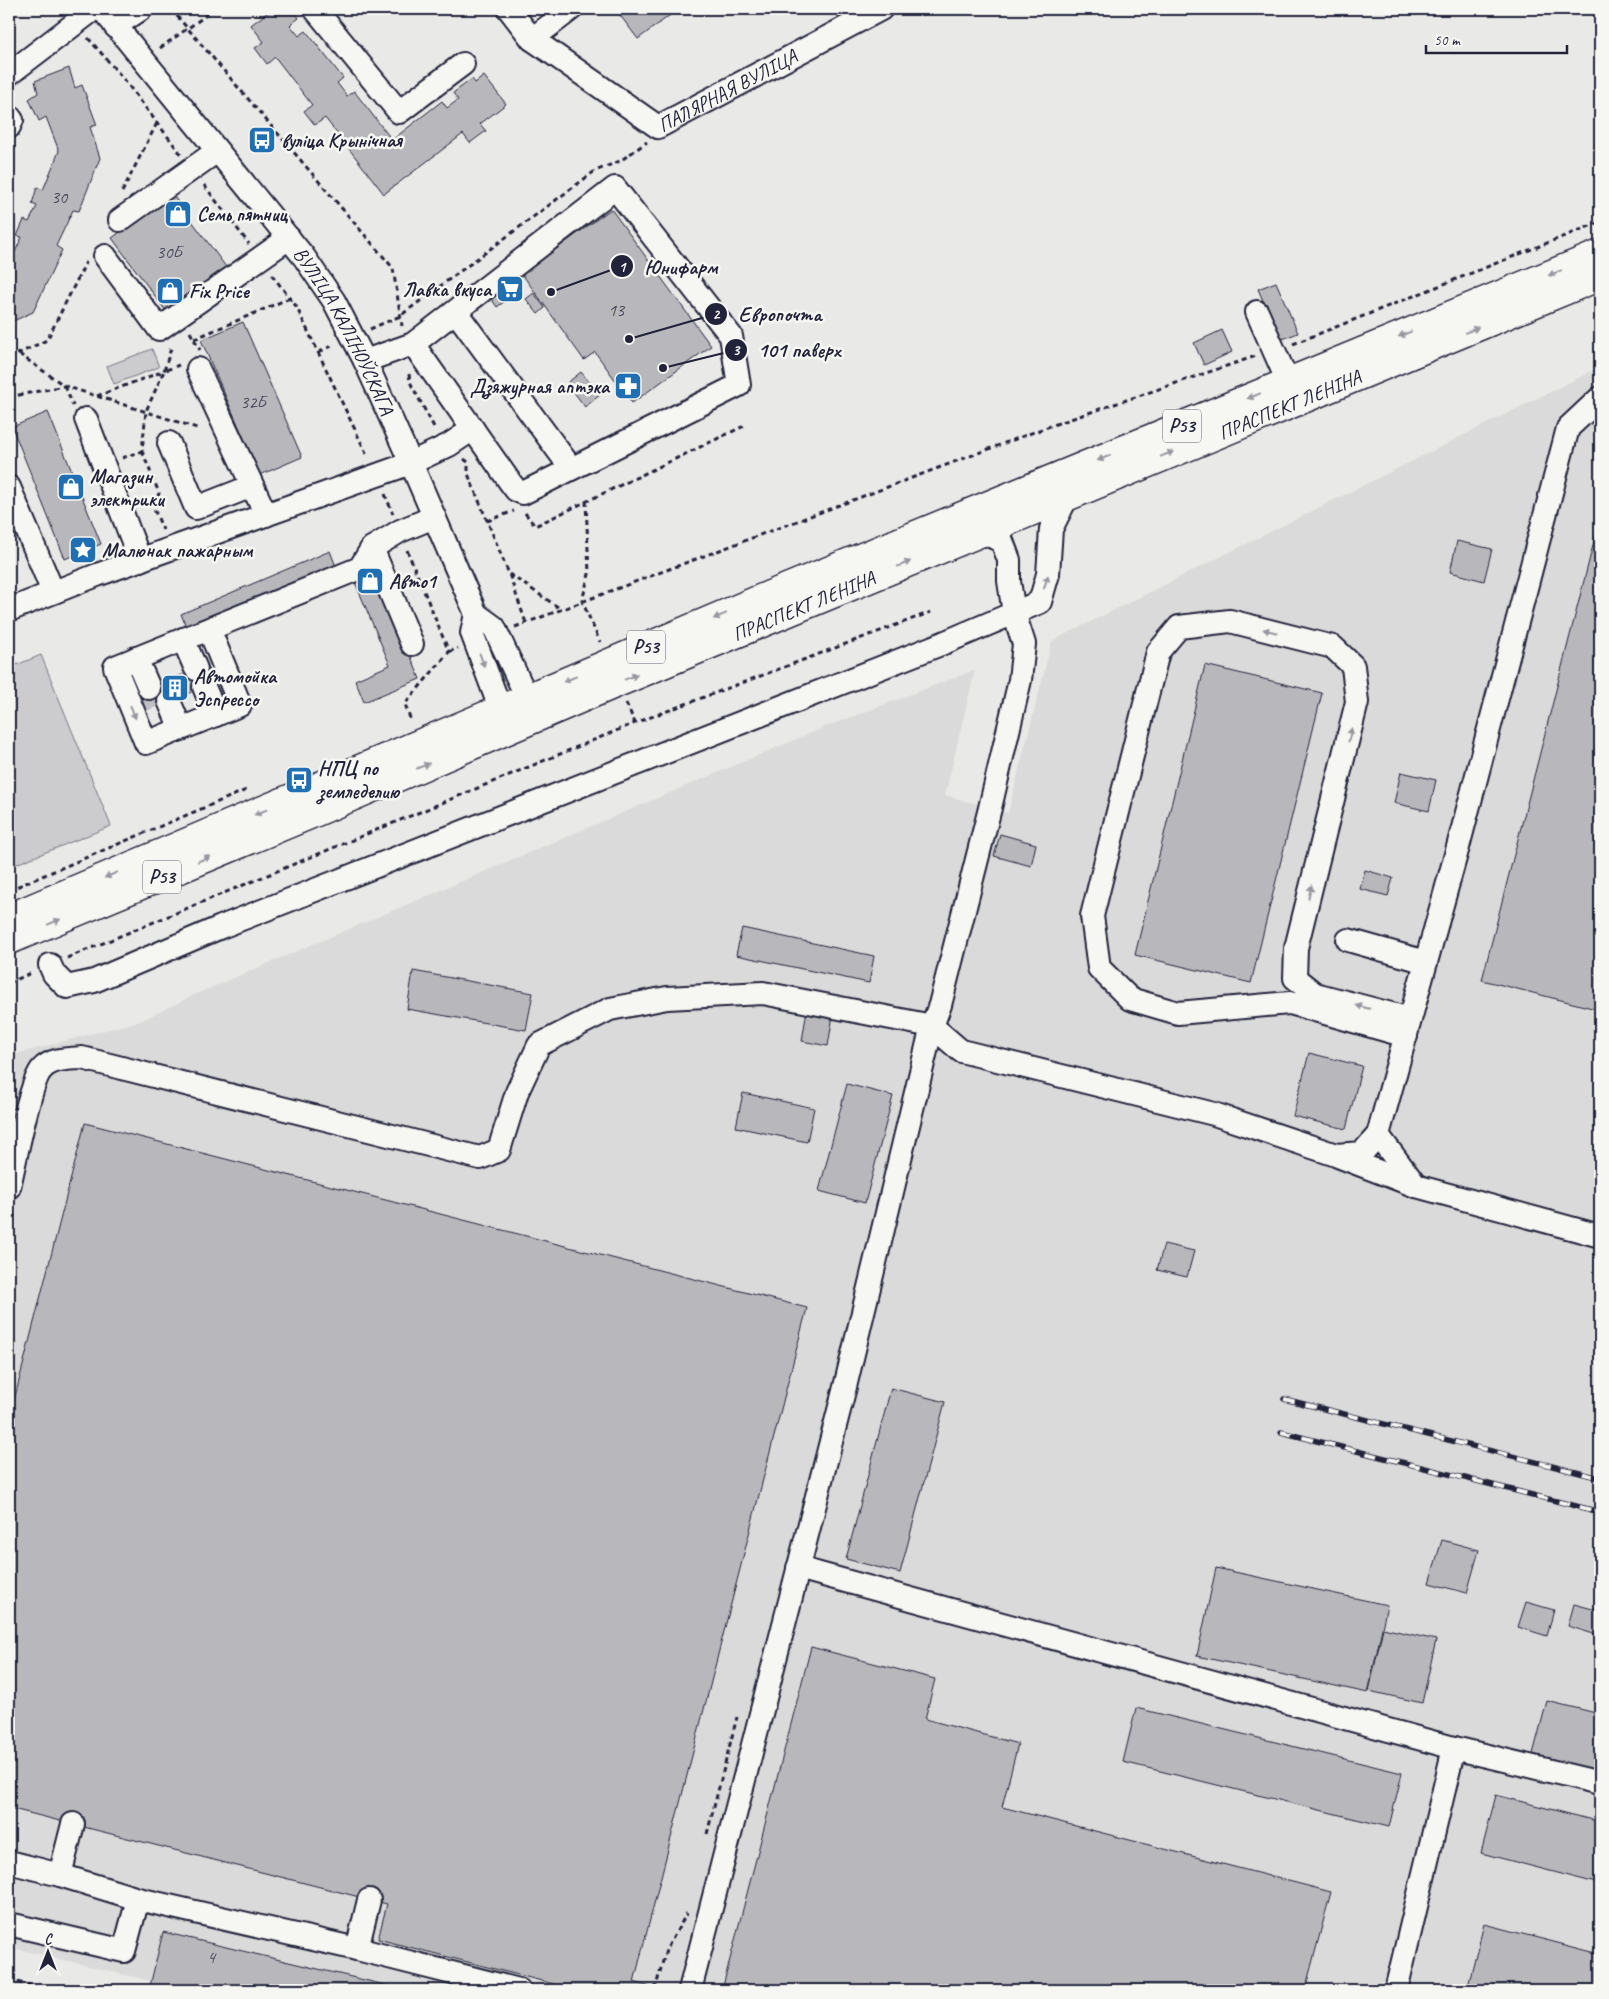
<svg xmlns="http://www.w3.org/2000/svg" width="1609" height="1999" font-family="Caveat,sans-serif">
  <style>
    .built { fill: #dadada }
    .green { fill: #ccccce; stroke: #777784 }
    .building { fill: #b8b8bc; stroke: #22223b }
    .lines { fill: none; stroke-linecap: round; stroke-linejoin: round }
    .minor-tunnel { stroke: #c1c1c5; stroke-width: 22; stroke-dasharray: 22 11; stroke-linecap: butt }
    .minor-casing { stroke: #22223b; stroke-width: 26 }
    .major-casing { stroke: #22223b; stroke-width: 31 }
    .path { stroke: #22223b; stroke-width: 3; stroke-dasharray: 5 4; stroke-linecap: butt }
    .minor { stroke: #f6f6f2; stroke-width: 22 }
    .major { stroke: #f6f6f2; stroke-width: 28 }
    .rail-casing { stroke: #22223b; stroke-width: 5.5 }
    .rail { stroke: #f6f6f2; stroke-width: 4; stroke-dasharray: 11; stroke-linecap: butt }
    .oneway { fill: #9797a0 }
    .labels { text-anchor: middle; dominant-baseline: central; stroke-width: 5; stroke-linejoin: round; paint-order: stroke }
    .number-label { font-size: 18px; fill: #48485b }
    .shield { fill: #f6f6f2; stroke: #626272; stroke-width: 1 }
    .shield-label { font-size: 19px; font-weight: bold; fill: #22223b }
    .street-label { font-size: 20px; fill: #22223b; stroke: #f6f6f2 }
    .poi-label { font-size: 20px; font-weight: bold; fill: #22223b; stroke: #f6f6f2; text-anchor: start }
    .leader { fill: none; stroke: #22223b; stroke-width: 2 }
    .callout-dot { fill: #22223b; stroke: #f6f6f2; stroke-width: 2 }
    .mark-label { font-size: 15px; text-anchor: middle; font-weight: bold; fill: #fff }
    .callout-label { font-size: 21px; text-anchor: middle; font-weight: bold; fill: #22223b; stroke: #f6f6f2; stroke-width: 5; stroke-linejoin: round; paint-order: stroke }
  </style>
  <rect width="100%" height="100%" fill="#e9e9e7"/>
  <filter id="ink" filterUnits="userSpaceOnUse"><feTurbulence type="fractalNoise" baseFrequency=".02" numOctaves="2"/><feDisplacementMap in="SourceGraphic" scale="10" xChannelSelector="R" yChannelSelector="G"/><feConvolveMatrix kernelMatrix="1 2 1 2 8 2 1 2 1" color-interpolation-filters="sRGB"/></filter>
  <g filter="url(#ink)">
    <path class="built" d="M1600,367V1990H167L150,1986L151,1981L9,1947V1056L143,1020L196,994L825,727L975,670L945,795L1008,813L1052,641Z"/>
    <path class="green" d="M152,349L159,367L114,384L107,366Z
      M41,655L111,826L9,867V668Z"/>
    <path class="building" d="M272,9H293L299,18L290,25L299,36L306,31L343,78L337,83L347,96L354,91L392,140L442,101L447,108L458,100L453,93L472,79L475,83L484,76L506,104L480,124L486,131L470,143L463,134L384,194L325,118L315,125L304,111L312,105L275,57L267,64L255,48L264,42L251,25Z
      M618,9H670L673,13L638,39L616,10Z
      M69,68L75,88L82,85L97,125L90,127L100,158L79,211L73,210L56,246L62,250L33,312L9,323V265L22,237L17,236L24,220L29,222L37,206L32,204L37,187L43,190L59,151L46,117L39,121L29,99L38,93L35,81Z
      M172,194L226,267L166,311L112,238Z
      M611,209L711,346L632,403L595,352L584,360L522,274Z
      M514,280L521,289L497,307L490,297Z
      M1276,282L1298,333L1280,340L1258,289Z
      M534,293L545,308L538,314L526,299Z
      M243,322L302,457L260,475L201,340Z
      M1222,330L1232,352L1204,365L1194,343Z
      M581,372L600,395L585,407L567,383Z
      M48,412L101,544L65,559L12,427Z
      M1600,518V1010L1482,980Z
      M1457,541L1492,549L1484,581L1450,572Z
      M330,551L337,569L188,631L181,614Z
      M374,566L420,679L364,702L355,680L390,665L352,575Z
      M206,665L214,683L146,710L139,692Z
      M1205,665L1322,693L1251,983L1135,955Z
      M1401,772L1436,780L1429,811L1394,803Z
      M1000,834L1036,844L1031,866L994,856Z
      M1365,870L1393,878L1388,896L1360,889Z
      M742,928L874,956L869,983L736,955Z
      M413,971L533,993L526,1030L407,1009Z
      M807,1010L833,1015L828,1046L802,1041Z
      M1309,1053L1362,1066L1346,1129L1293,1116Z
      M847,1084L893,1096L865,1203L819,1191Z
      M743,1093L814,1108L807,1142L736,1127Z
      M85,1123L807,1308L634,1982L650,1987L649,1990H577L378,1939L387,1904L9,1808V1420Z
      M1164,1244L1194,1251L1187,1277L1157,1270Z
      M891,1388L945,1402L900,1573L846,1559Z
      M1442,1540L1479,1550L1467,1593L1429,1583Z
      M1216,1568L1387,1605L1368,1693L1197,1656Z
      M1526,1602L1554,1610L1547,1636L1518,1627Z
      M1574,1604L1600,1611V1636L1568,1626Z
      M1383,1628L1436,1640L1422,1703L1369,1691Z
      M811,1647L935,1679L925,1719L1018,1744L1002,1807L1331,1892L1305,1990H722Z
      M1547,1701L1600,1714V1771L1533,1754Z
      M1136,1708L1402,1773L1389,1827L1123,1762Z
      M1496,1795L1600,1822V1884L1481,1853Z
      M1484,1924L1600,1954V1990H1467Z
      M163,1932L406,1990H167L150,1986Z"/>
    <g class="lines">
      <path class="minor-tunnel" d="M183,674L191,692
        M149,688L156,707"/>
      <g class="minor-casing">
        <g id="minor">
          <path id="s1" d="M102,9L304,257L334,301L365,361L411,463L476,614L494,627L534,713"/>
          <path d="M315,9L399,112L463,64"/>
          <path d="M509,9L532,39L571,9"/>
          <path d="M115,26L141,9"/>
          <path id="s2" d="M532,39L658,127L881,9"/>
          <path d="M9,74L94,9"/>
          <path d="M9,116L12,120L9,127"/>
          <path d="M120,220L217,151"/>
          <path d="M105,256L159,329L289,238"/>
          <path d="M456,312L571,468"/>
          <path d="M1257,312L1288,382"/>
          <path d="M365,361L413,344L615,188L731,336L739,385L523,493L516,490L510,482L413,344"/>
          <path d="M198,369L266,515"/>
          <path d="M86,419L140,560"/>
          <path d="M169,443L196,508L252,486"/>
          <path d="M9,487L53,592"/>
          <path d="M981,532L1002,541L1009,560V581L1014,613L1024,644L1020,680L990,808L940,1005L932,1026L961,1051L1214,1114L1336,1155L1362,1153L1378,1135L1458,847L1568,428L1600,398"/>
          <path d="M9,610L97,575L411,463L449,445L473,429"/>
          <path d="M476,614L472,633L506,724"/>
          <path d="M209,629L240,705L146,743L115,667L360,568L372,548"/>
          <path d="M183,639L196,669"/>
          <path d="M412,644L372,548L400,531L434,517"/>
          <path d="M136,658L149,688"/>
          <path d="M204,687L216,715"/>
          <path d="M169,701L181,729"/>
          <path d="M1348,940L1426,962"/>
          <path d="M50,965L54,974L67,987L94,981L221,927L941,644L1040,602L1048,574L1051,529L1068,495"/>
          <path d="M1406,1036L1290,1003L1178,1013L1130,999L1099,968L1092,916L1158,652L1179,627L1230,621L1333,647L1353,666L1357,702L1296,948L1295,978L1315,994L1410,1019"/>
          <path d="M1378,1135L1416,1186"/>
          <path d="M1338,1156L1416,1186L1600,1236"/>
          <path d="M9,1187C14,1166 30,1081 42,1069C52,1058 69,1059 82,1058L480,1158L499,1150L517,1092L539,1045L610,1009L667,998L763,993L932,1026L845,1387L690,1990"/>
          <path d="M798,1568L1454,1748L1600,1783"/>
          <path d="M9,1862L60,1875L138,1899L357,1949L519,1990"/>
          <path d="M60,1875L73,1824"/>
          <path d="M9,1924L124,1951L138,1899"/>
          <path d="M357,1949L369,1900"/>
          <path d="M1396,1990L1454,1748"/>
        </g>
      </g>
      <g class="major-casing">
        <g id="major">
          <path d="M9,918L765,597L1600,254"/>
          <path id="s3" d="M9,940L314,813L617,683L1600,276"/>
        </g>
      </g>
      <path class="path" d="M171,9L393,268L402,326
        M88,38L122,77L181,154
        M160,48L215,9
        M204,185L249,244
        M122,192L157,123
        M272,275L296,306L368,457
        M370,329L400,316L595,171L620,161L647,142
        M190,332L200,350
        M194,339L290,298
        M1293,344L1600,222
        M319,352L334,345
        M19,354L65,386L197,428
        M9,358L47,340L86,262
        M409,374L410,382L435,429
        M65,386L73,406
        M97,396L164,371L172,345
        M9,397L64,386
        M142,451L159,493L154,509L163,530
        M122,458L142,451L146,411L164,371L179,365
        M464,459L468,462V474L509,574L526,623
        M385,494L393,514
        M586,501L589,574L582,601L600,642
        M525,513L535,526L744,426
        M487,521L514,511
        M407,550L449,652L405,704L411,721
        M509,574L561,609
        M515,627L1050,426L1256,356
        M449,652L458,648
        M626,703L635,723
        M9,890L246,790
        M67,958L635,723L931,612
        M9,983L31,973
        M707,1834L737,1717
        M9,1980L44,1989L72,1986L92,1990
        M655,1990L666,1950L687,1913"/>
      <use href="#minor" class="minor"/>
      <use href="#major" class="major"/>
      <g class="rail-casing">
        <path id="rail" d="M1284,1399L1600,1478
          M1281,1432L1600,1512"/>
      </g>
      <use href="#rail" class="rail"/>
    </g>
    <defs><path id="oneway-solid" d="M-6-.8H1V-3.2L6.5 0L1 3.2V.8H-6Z" transform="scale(1.25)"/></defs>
    <g class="oneway">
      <use href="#oneway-solid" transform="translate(1555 273) rotate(158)"/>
      <use href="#oneway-solid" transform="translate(1472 330) rotate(-23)"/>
      <use href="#oneway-solid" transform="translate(1405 334) rotate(158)"/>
      <use href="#oneway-solid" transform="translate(1254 396) rotate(158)"/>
      <use href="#oneway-solid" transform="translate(1167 454) rotate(-22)"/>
      <use href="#oneway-solid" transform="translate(1104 458) rotate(158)"/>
      <use href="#oneway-solid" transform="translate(904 564) rotate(-23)"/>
      <use href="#oneway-solid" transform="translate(1046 582) rotate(-73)"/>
      <use href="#oneway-solid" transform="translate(720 616) rotate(157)"/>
      <use href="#oneway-solid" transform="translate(1270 631) rotate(-166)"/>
      <use href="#oneway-solid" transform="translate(482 660) rotate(70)"/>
      <use href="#oneway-solid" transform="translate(631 677) rotate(-22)"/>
      <use href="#oneway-solid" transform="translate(570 679) rotate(157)"/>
      <use href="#oneway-solid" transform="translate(133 712) rotate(68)"/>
      <use href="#oneway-solid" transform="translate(1350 735) rotate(-77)"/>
      <use href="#oneway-solid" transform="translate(423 766) rotate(-23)"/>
      <use href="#oneway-solid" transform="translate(261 812) rotate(157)"/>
      <use href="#oneway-solid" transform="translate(204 859) rotate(-23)"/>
      <use href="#oneway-solid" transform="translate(111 875) rotate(157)"/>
      <use href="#oneway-solid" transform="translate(1310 892) rotate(-76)"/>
      <use href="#oneway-solid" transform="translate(54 922) rotate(-23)"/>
      <use href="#oneway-solid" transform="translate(1363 1007) rotate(-165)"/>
    </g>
  </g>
  <defs>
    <g id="bus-square" transform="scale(1.4375)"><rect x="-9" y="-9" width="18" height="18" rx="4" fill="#1f6fb2" stroke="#f6f6f2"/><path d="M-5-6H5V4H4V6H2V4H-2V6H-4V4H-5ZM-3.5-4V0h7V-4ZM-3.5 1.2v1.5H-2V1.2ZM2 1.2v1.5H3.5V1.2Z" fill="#fff"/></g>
    <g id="shop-square" transform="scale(1.4375)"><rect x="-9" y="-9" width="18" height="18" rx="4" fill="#1f6fb2" stroke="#f6f6f2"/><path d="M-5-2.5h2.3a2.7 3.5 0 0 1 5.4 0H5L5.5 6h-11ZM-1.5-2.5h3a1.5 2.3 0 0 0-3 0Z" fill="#fff"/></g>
    <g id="supermarket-square" transform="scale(1.4375)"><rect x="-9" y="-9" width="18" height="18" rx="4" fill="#1f6fb2" stroke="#f6f6f2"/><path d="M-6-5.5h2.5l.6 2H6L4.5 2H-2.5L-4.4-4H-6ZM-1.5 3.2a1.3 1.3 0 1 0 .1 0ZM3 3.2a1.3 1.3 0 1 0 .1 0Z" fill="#fff"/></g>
    <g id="pharmacy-square" transform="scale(1.4375)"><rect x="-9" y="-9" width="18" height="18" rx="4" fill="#1f6fb2" stroke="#f6f6f2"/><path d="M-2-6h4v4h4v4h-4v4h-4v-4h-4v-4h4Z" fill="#fff"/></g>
    <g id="sight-square" transform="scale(1.4375)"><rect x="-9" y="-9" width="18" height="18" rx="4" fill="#1f6fb2" stroke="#f6f6f2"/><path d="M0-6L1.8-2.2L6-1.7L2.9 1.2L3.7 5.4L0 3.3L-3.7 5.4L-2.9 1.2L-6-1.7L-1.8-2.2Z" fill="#fff"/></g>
    <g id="building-square" transform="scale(1.4375)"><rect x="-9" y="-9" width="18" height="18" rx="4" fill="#1f6fb2" stroke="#f6f6f2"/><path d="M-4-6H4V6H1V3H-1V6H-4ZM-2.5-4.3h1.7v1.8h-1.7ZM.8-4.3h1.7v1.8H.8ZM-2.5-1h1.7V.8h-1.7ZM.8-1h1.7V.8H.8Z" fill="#fff"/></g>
  </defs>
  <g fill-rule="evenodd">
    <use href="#bus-square" x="262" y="140"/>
    <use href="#shop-square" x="178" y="214"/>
    <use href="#supermarket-square" x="510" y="289"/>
    <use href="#shop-square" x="170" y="291"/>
    <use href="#pharmacy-square" x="628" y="386"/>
    <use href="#shop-square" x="71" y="487"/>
    <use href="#sight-square" x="83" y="550"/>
    <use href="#shop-square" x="370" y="581"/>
    <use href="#building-square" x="175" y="688"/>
    <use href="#bus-square" x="299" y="780"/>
  </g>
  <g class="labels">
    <g class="number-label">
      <text x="59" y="197">30</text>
      <text x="169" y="252">30Б</text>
      <text x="616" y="310">13</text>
      <text x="253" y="402">32Б</text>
      <text x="211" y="1957">4</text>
    </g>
    <g class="shield">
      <rect x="1163" y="409.5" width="38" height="33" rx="4"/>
      <rect x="627" y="630.5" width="38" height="33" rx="4"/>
      <rect x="143" y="860.5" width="38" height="33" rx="4"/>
    </g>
    <g class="shield-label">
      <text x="1182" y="426">Р53</text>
      <text x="646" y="647">Р53</text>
      <text x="162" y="877">Р53</text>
    </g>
    <g class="street-label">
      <text stroke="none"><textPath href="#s2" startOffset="232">ПАЛЯРНАЯ ВУЛІЦА</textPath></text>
      <text stroke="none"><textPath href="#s1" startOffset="404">ВУЛІЦА КАЛІНОЎСКАГА</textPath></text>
      <text stroke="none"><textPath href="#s3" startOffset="1388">ПРАСПЕКТ ЛЕНІНА</textPath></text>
      <text stroke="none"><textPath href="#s3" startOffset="862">ПРАСПЕКТ ЛЕНІНА</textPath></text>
    </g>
    <g class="poi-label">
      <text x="281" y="140">вуліца Крынічная</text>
      <text x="197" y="214">Семь пятниц</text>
      <text x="491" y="289" text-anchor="end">Лавка вкуса</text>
      <text x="189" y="291">Fix Price</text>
      <text x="609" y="386" text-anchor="end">Дзяжурная аптэка</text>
      <text x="90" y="476">Магазин<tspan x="90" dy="23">электрики</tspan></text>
      <text x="102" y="550">Малюнак пажарным</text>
      <text x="389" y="581">Авто1</text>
      <text x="194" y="676">Автомойка<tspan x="194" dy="23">Эспрессо</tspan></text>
      <text x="318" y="768">НПЦ по<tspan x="318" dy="23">земледелию</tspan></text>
    </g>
  </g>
  <path class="leader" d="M551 292L622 266M629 339L716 314M663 368L736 350"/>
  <g class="callout-dot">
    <circle cx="551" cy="292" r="5"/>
    <circle cx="629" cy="339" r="5"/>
    <circle cx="663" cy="368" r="5"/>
    <circle cx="622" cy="266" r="12"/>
    <circle cx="716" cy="314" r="12"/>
    <circle cx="736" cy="350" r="12"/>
  </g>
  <g class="mark-label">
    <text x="622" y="272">1</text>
    <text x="716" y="319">2</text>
    <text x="736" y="355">3</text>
  </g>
  <g class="callout-label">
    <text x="681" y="274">Юнифарм</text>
    <text x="780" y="321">Европочта</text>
    <text x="799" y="357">101 паверх</text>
  </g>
  <rect width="1609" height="1999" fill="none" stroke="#f6f6f2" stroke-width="30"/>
  <rect x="15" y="15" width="1579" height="1969" fill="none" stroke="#22223b" stroke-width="2" filter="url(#ink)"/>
  <g transform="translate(48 1952)" stroke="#f6f6f2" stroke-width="4" paint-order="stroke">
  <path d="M0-4L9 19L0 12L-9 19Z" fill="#22223b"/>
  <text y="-8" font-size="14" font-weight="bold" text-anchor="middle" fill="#22223b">С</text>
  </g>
  <path d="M1426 45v8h141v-8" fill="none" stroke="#22223b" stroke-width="2.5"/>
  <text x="1434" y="45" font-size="15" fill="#22223b" stroke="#f6f6f2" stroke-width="4" paint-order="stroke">50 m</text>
</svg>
